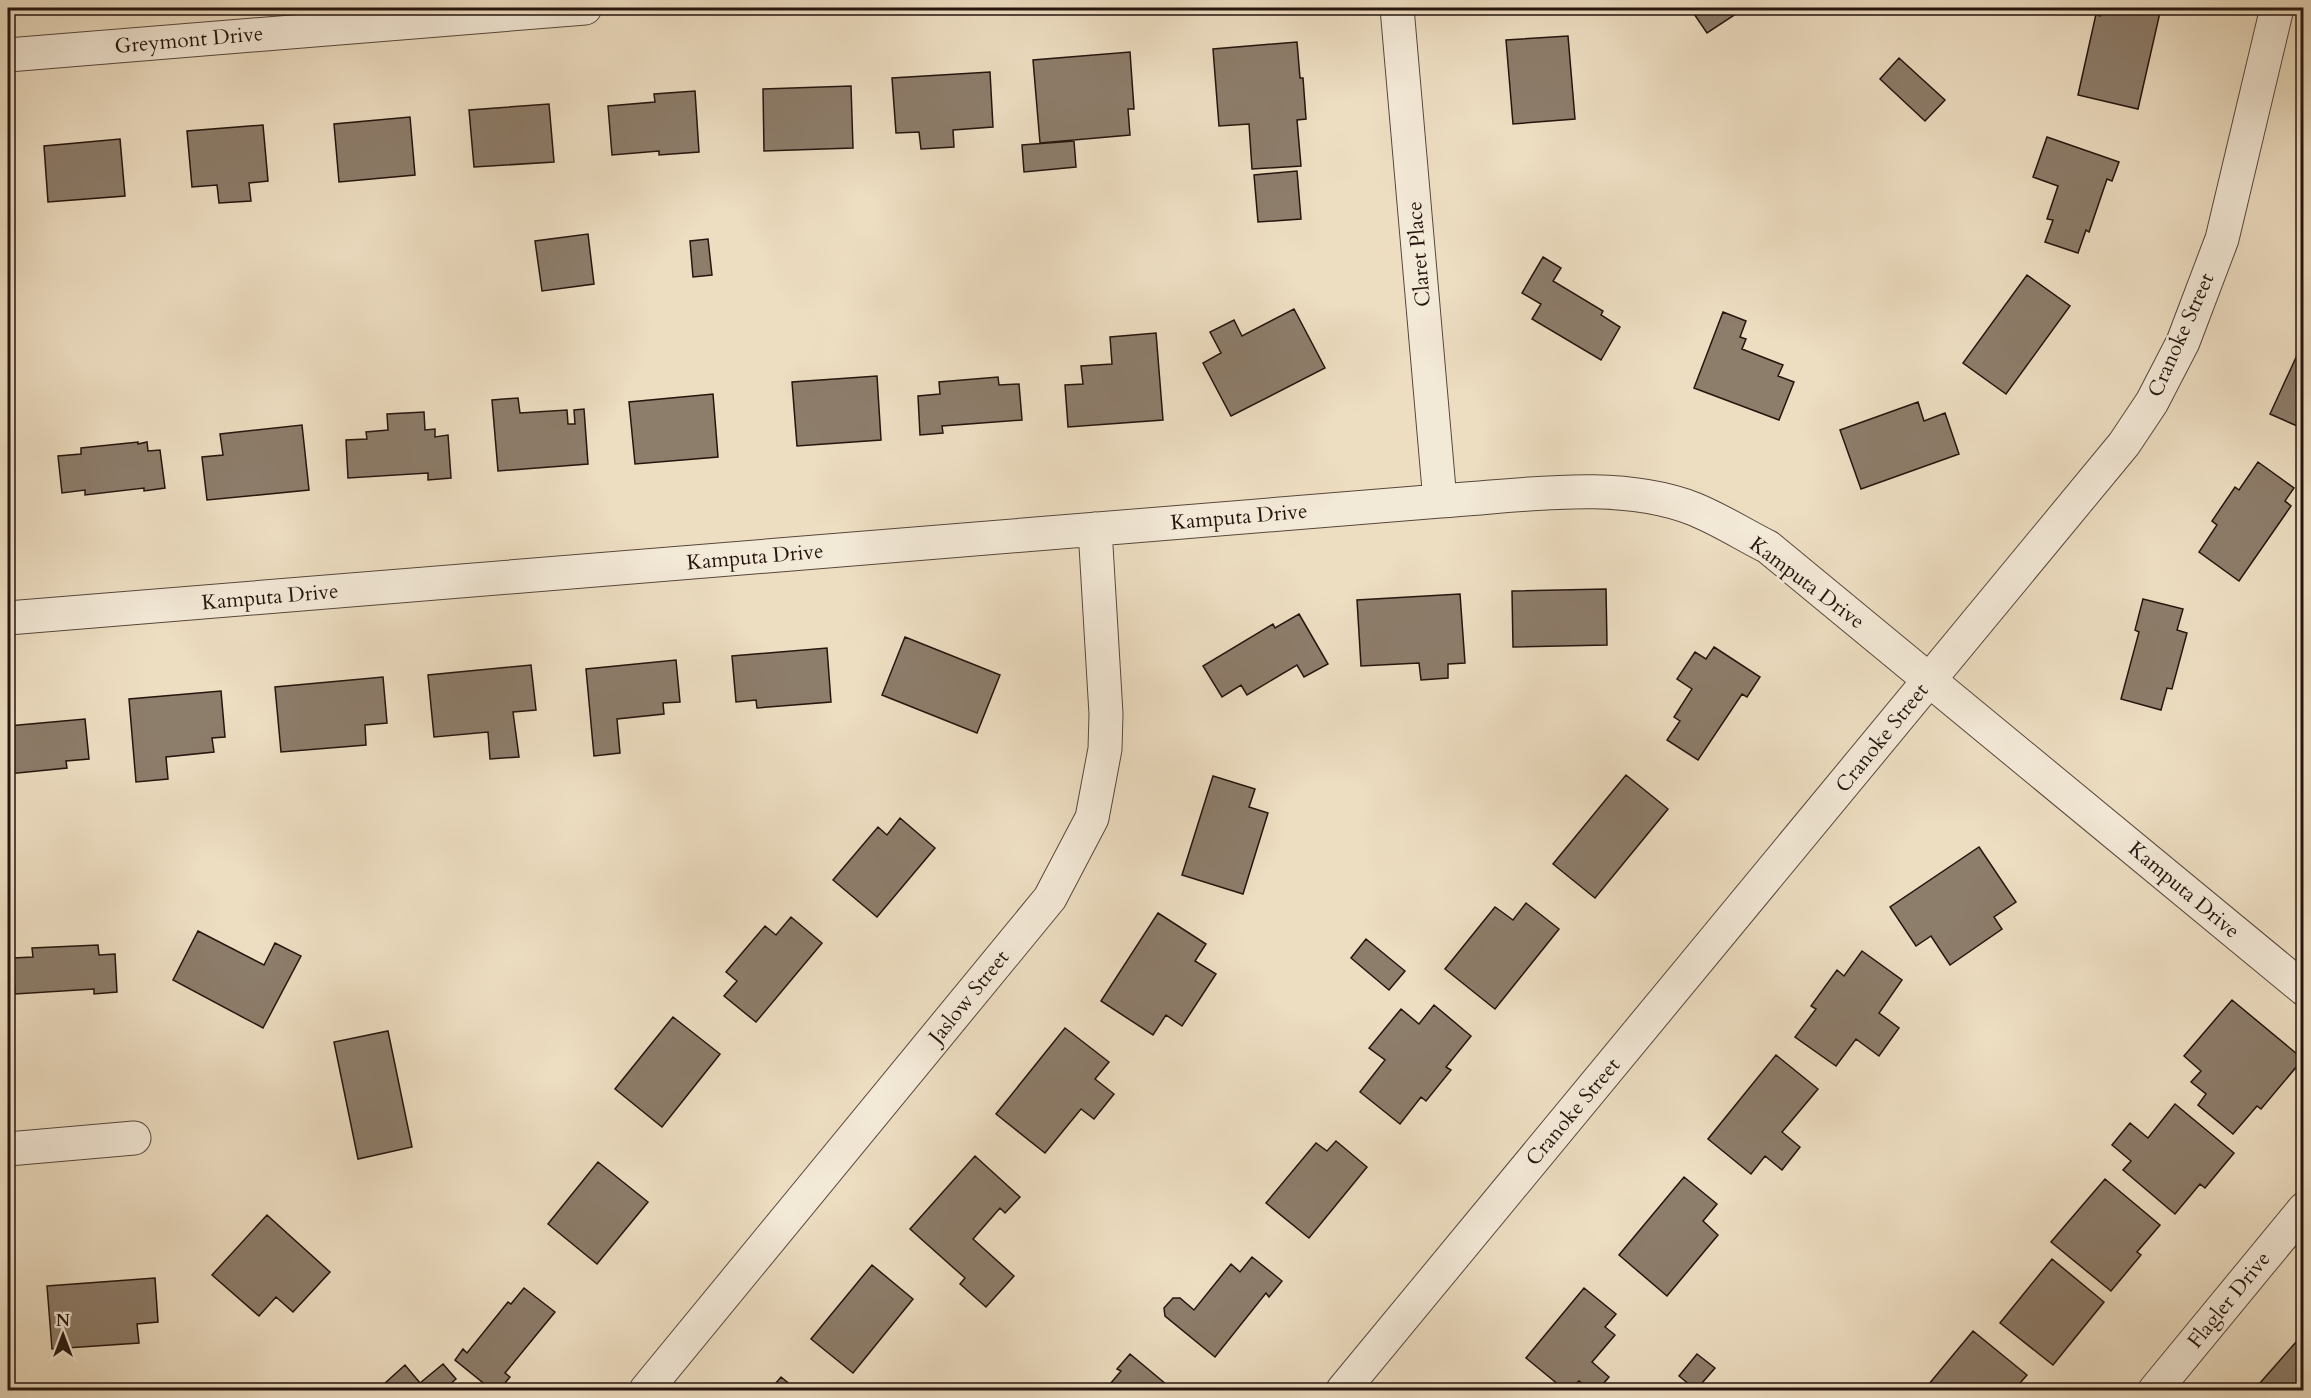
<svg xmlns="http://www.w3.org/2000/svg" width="2311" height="1398" font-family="Cardo,serif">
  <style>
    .building { fill: #8d7d6b; stroke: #25150e; stroke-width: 1.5 }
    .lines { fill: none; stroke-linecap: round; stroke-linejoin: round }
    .minor-casing { stroke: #57473b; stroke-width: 35 }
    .minor { stroke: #f3e9d7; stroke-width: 33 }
    .labels { text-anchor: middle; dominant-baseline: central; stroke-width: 5; stroke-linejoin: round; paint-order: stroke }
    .street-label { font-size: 21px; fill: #25150e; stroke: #f3e9d7 }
  </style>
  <rect width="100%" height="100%" fill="#edddc1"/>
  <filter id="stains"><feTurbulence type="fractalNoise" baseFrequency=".00333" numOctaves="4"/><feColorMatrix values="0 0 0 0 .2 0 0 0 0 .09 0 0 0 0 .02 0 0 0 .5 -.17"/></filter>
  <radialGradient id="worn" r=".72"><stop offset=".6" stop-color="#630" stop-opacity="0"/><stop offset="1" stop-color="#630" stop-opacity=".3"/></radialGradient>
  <path class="building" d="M1690,8H1745L1707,33Z
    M2102,8H2161L2138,109L2078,95L2096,14L2100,16Z
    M1568,36L1575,119L1513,124L1506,40Z
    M1297,42L1300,78H1303L1306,119L1297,120L1301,166L1252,169L1249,124L1219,126L1213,49Z
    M1130,52L1134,109H1128L1130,135L1040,143L1033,60Z
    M1899,58L1945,100L1925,121L1880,79Z
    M990,72L993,127L953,130L954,147L921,149L919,132L896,133L892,78Z
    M851,86L853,148L764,151L763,89Z
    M695,91L699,152L659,155V151L612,155L608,106L655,102L654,94Z
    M549,104L554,162L474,167L469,110Z
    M410,117L415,175L339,182L334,124Z
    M263,125L268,181L249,183L251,201L219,203L217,185L192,187L187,131Z
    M2047,137L2119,162L2112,181L2107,179L2089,232L2086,230L2078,253L2045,242L2053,220L2047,219L2058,186L2033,177Z
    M120,139L125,196L48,202L44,146Z
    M1074,141L1076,167L1024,172L1022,145Z
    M1297,171L1301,219L1258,222L1254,175Z
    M588,234L594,284L542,291L535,241Z
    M708,239L712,275L693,277L690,241Z
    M1543,257L1561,268L1553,281L1603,311L1601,315L1620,327L1601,360L1532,319L1541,304L1522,293Z
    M2027,275L2070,306L2006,394L1963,363Z
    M1294,309L1325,368L1231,416L1203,363L1221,353L1210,332L1234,320L1242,336Z
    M1723,312L1746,321L1740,337L1746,339L1742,349L1783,365L1778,376L1794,382L1779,420L1694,388Z
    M1156,333L1163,420L1068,427L1065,385L1083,384L1081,366L1112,364L1110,337Z
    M2304,340V429L2270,414Z
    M877,376L881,440L797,446L792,382Z
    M998,377L999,385L1019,384L1022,420L942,426L943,433L920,435L918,396L940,394L939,382Z
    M713,394L718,457L635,464L629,402Z
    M518,398L520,413L567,410L568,424H575L574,410L584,409L588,464L498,471L492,400Z
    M1918,402L1924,421L1945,413L1959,454L1861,489L1840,430Z
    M424,412L425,430L435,429V437L448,435L451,478L428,480V473L348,478L346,440L367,439L366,432L388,430L387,414Z
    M302,425L309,490L207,500L202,457L223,455L220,434Z
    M138,442V444L147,442L148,451L160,450L165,488L144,491V488L85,495V490L62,493L58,456L81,454V448Z
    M2258,462L2294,488L2285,501L2291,506L2239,581L2199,552L2217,525L2212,521L2235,487L2239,490Z
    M8,473L12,513H8Z
    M1606,589L1607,645L1513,647L1512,591Z
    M1460,594L1465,663L1448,664V678L1421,680L1419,663L1361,666L1357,600Z
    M2143,599L2183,609L2177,630L2187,633L2172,689L2167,688L2161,710L2121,699L2139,632L2135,630Z
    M1299,614L1328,664L1304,677L1297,665L1247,695L1241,685L1222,697L1203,666L1273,624L1275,628Z
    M905,637L1000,675L977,733L882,695Z
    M1714,647L1760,677L1747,697L1742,694L1698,760L1667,740L1680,721L1674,717L1692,689L1677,679L1695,652L1706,659Z
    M827,648L831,702L757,708L756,700L736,702L732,656Z
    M676,660L680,702L663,703L664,714L617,719L620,753L594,756L586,669Z
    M531,665L536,710L513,712L519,757L490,759L488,732L434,737L428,675Z
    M383,677L387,723L365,725L366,745L281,752L275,687Z
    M221,691L225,737L212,738L214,752L166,757L168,779L136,782L129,699Z
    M85,719L89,759L66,761L67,768L8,774V726Z
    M1626,775L1668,809L1595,898L1553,864Z
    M1213,776L1255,789L1249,807L1268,813L1243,894L1182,875Z
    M900,818L935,848L877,917L833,880L878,827L887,835Z
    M1979,847L2016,902L1994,917L2002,929L1950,965L1931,936L1916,946L1890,907Z
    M1526,903L1559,929L1495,1009L1445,969L1495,907L1513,920Z
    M1158,913L1206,944L1195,961L1216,974L1182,1026L1166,1015L1153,1035L1101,1001Z
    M791,917L822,943L756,1022L724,996L737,981L726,972L765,926L776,935Z
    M198,931L264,965L275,943L301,956L263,1028L173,980Z
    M1366,939L1405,971L1389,990L1351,958Z
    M98,945L99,955L115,954L117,992L94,994V989L15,994L13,958L33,957L32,948Z
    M1862,951L1902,980L1879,1013L1899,1028L1879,1056L1856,1039L1836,1066L1795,1037L1816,1009L1811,1006L1837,970L1844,976Z
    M2232,1000L2303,1059L2261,1109L2257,1106L2233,1134L2198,1105L2206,1094L2191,1082L2201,1071L2184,1056Z
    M1434,1005L1471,1036L1446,1067L1451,1070L1426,1101L1421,1097L1400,1124L1360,1092L1385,1060L1369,1048L1401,1009L1419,1024Z
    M673,1017L720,1054L662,1127L615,1089Z
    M1065,1028L1109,1062L1095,1079L1114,1094L1094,1119L1081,1109L1045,1153L996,1114Z
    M388,1031L412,1147L358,1159L334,1042Z
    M1776,1055L1818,1089L1782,1132L1800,1147L1782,1170L1765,1156L1751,1174L1708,1139Z
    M2175,1104L2234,1153L2205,1188L2200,1184L2175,1214L2123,1170L2131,1161L2112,1145L2130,1123L2148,1138Z
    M1336,1141L1367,1167L1309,1238L1266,1203L1316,1143L1327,1151Z
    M975,1156L1020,1197L1005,1213L1000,1208L973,1239L1014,1276L986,1307L960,1284L965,1278L910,1229Z
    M598,1162L648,1202L597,1264L548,1224Z
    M1684,1177L1717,1204L1703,1221L1718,1235L1667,1296L1619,1255Z
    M2105,1179L2160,1225L2137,1252L2141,1255L2111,1291L2051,1242Z
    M267,1215L330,1272L293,1312L276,1297L259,1316L212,1275Z
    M1252,1257L1282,1281L1269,1297L1266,1293L1215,1357L1165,1316L1164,1308L1173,1298H1180L1194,1310L1231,1264L1240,1272Z
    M2052,1259L2104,1302L2053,1365L2000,1323Z
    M872,1265L913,1299L853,1373L811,1339Z
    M155,1278L158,1322L137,1324L139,1343L52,1349L47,1286Z
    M524,1288L555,1312L505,1373L510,1377L499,1390H492L455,1360L463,1349L467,1353L508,1302L511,1304Z
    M1584,1288L1616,1314L1605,1327L1615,1335L1592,1362L1609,1377L1598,1390H1591L1579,1381L1570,1390H1565L1526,1358Z
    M1973,1331L2027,1375L2014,1390H1924Z
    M2304,1333V1390H2269L2260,1383Z
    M1130,1354L1173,1390H1105L1121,1371L1117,1369Z
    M1697,1354L1715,1368L1696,1390L1679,1376Z
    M443,1364L456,1379L448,1386L452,1390H390L384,1384L405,1365L420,1383Z
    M781,1377L797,1390H770Z"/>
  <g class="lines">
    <g class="minor-casing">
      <path id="minor" d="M1397,8L1440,501
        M8,55L585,8
        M8,618L1440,501C1521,496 1618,479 1694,509C1719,519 1744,535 1768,547L2304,989
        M8,1149L134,1138
        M646,1390L1050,898L1092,818L1105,749L1106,714L1095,529
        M1343,1390L2124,444L2152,402L2183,342L2222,239L2277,8
        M2155,1390L2304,1209"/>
    </g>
    <use href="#minor" class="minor"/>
  </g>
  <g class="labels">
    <g class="street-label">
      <text transform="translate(189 40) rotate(-5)">Greymont Drive</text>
      <text transform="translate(1419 254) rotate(-95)">Claret Place</text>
      <text transform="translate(2181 335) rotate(-66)">Cranoke Street</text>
      <text transform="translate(1239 517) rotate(-5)">Kamputa Drive</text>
      <text transform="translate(755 557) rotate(-5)">Kamputa Drive</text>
      <text transform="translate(1807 583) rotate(37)">Kamputa Drive</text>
      <text transform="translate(270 597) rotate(-5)">Kamputa Drive</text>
      <text transform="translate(1882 738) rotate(-51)">Cranoke Street</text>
      <text transform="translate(2184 890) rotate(40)">Kamputa Drive</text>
      <text transform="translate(969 997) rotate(-51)">Jaslow Street</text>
      <text transform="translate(1573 1112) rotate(-50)">Cranoke Street</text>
      <text transform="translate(2229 1300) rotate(-51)">Flagler Drive</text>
    </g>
  </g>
  <rect width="2311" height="1398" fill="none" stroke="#edddc1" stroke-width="30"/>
  <rect x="9" y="9" width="2293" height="1380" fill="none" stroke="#25150e" stroke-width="3"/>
  <rect x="15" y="15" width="2281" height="1368" fill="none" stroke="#25150e" stroke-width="1.5"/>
  <g transform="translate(63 1335)" stroke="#f3e9d7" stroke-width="4.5" paint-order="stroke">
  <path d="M0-4.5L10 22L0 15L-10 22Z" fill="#25150e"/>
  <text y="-9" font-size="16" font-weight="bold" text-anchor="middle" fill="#25150e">N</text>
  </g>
  <rect width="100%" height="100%" filter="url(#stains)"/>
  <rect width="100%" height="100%" fill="url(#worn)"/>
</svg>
